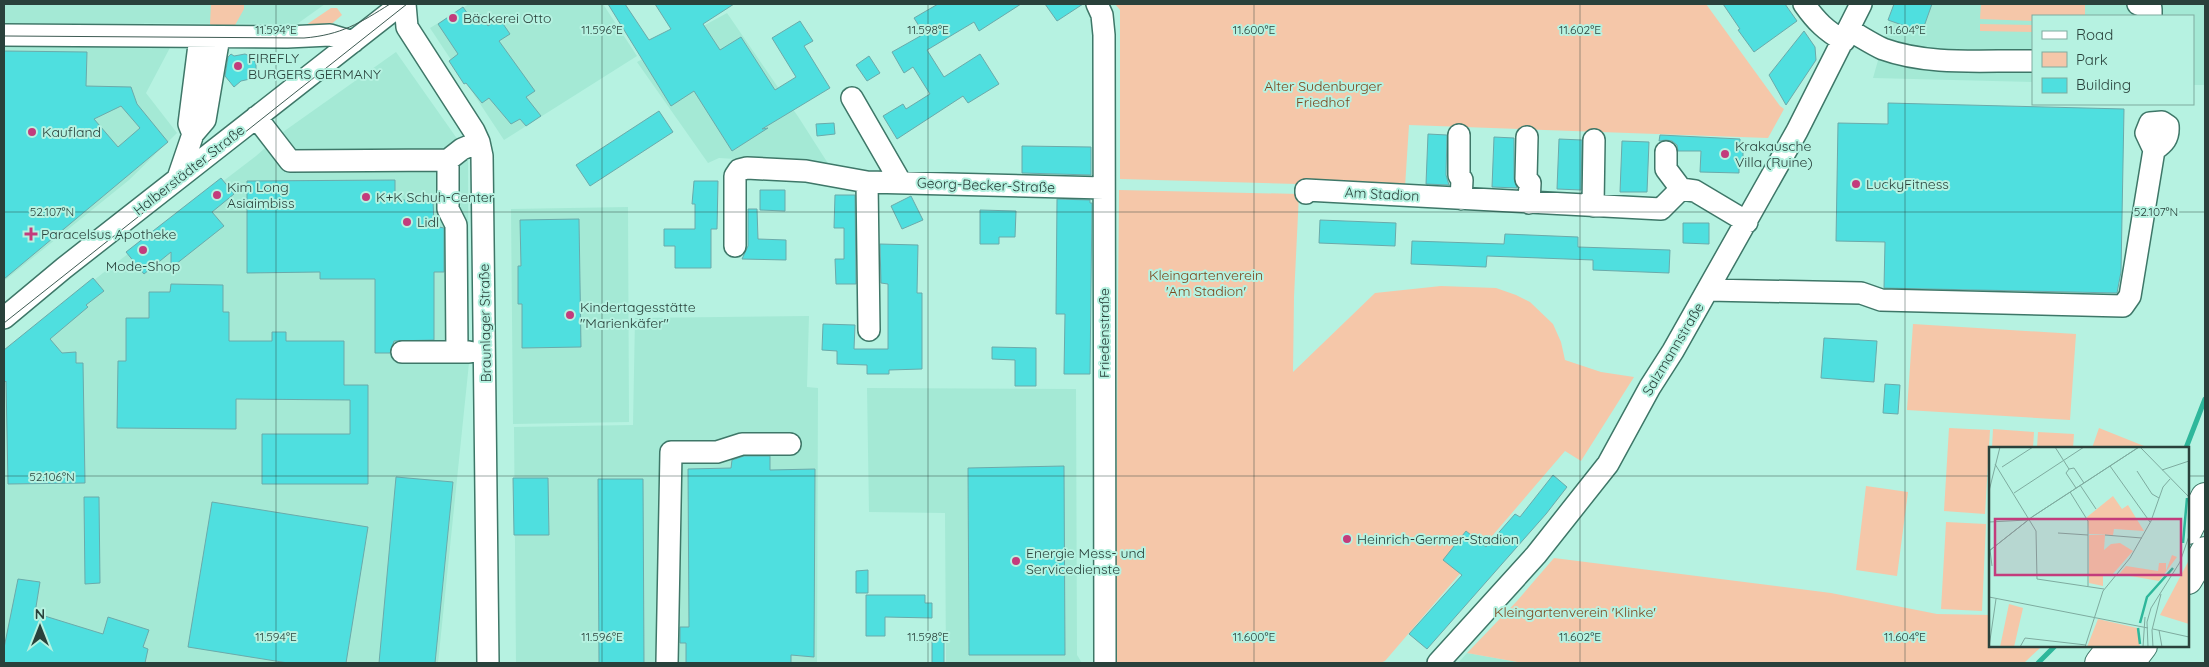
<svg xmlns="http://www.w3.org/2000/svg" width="2209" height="667" font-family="Quicksand,sans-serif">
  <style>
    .built { fill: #a4e9d5 }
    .green { fill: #f5c7a9 }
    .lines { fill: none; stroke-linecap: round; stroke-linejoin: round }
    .stream { stroke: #2eb79b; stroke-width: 5 }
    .building { fill: #4fdfdf; stroke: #6baaaa; fill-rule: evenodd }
    .minor-casing { stroke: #3e7768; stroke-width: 24 }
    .highway-casing { stroke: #3e7768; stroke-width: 30 }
    .minor { stroke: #fff; stroke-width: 21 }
    .highway { stroke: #fff; stroke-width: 28 }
    .tram { stroke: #3e5b53; stroke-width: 1 }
    .ticks { fill: none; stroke: #29413b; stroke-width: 1; stroke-opacity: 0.45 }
    .poi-dot { fill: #c33c7c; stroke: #b6f2e1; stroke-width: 2 }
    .labels { text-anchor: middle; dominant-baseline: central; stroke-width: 4; stroke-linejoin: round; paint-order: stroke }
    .poi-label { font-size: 14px; fill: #29413b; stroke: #b6f2e1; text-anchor: start }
    .park-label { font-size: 14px; fill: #7c471e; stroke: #b6f2e1 }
    .street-label { font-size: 14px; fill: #29413b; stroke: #b6f2e1 }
    .inset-river { fill: none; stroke: #2eb79b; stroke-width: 2.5 }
    .inset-road { fill: none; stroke: #7eab9f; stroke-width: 1 }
    .view { fill: #c33c7c; fill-opacity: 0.15; stroke: #c33c7c; stroke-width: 2.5 }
    .inset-edge { fill: none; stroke: #29413b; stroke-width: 2.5 }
    .ticks-label { font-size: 12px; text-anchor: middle; fill: #29413b; stroke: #b6f2e1; stroke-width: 4; stroke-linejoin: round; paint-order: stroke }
  </style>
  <rect width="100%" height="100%" fill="#b6f2e1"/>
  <path class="built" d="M4,4H325L297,24L4,23Z
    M469,4H603L637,56L504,140L430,28Z
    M1894,4H2205L2204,85H2193V16H2033V82L1873,78Z
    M727,13L799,118L829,165L719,158L708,163L637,62Z
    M4,42H173L146,93L177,133L129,180L4,281Z
    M396,52L458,140L468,161L469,363L438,663H4V352L103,273L256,156L283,132Z
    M628,207L629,422L513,424L511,209Z
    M809,316L807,387L818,388L817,663H516L514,427L633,425L635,318Z
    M867,388L1076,389L1077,655L1082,663H946L945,513L869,512Z
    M1467,653L1523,663H1458Z"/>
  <path class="green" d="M211,4H244V9L234,27H213L210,24Z
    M1115,4H1706L1780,106L1784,109L1768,138L1409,125L1405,187L1120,179V10Z
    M1981,4H2085V16H2033V21L1980,19Z
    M331,8H337L342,15L328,27L306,25Z
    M1980,24L2033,25V32L1980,31Z
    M1119,190L1299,194L1294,297L1293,372L1375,293L1441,286L1496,288L1516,295L1530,302L1553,324L1561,342L1565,360L1601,372L1634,377L1581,461L1565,451L1385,661L1380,663H1115Z
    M1913,324L2076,334L2070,420L1907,410Z
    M1949,428L1990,430L1985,514L1944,511Z
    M2099,428L2149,448H2092Z
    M1993,429L2034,432L2033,448H1992Z
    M2038,432L2074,434L2073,448H2037Z
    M1866,486L1908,492L1897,576L1856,570Z
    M1946,522L1986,524L1982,611L1941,609Z
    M1554,558L1831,593L1937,614L1990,615V646H2042L2024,663H1523L1467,653L1517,601Z"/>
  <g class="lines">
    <path class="stream" d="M2186,448L2205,399
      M2038,663L2055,646"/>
  </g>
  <path class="building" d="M608,4H625L649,40L671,29L655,4H734L703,24L720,50L741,37L775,90L796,77L772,38L800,21L813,41L804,46L830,88L762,129L768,128L732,151L694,91L671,106Z
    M938,4H1021L979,31L974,22L927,50L944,77L980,54L999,84L968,103L963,96L897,139L883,116L903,104L906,109L930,94L913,67L904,73L892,52L924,34L914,18Z
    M1045,4H1083L1057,21Z
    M1723,4H1785L1797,21L1754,52L1738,30L1740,29Z
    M1894,4H1932L1922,32L1888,20Z
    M463,7L472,20L480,14L488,26L499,18L510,34L499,41L535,91L526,97L541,116L526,126L520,119L511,124L489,98L482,103L466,83L464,84L449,61L458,54L438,24Z
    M1804,31L1815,47L1816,60L1786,105L1769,75Z
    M4,51L87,52L86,86L131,87L137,104L168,142L4,279ZM121,106L140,128L118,147L94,119Z
    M231,54L234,56L245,54L252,57L256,64V72L250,79L241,81L234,87L225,76L228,57Z
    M869,56L880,73L867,81L856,65Z
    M1888,103L2124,109L2121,272L2117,293L1884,288L1885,242L1836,241L1838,123L1888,124Z
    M659,111L673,132L590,186L576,165Z
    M834,123L835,134L817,136L816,124Z
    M1428,134L1447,135L1446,175L1449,185L1426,184Z
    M1660,135L1740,139V148L1743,149V162H1739V173L1700,172L1701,151H1678L1677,145L1672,141L1666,140L1659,141Z
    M1494,137L1514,138V179L1517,188L1492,187Z
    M1559,139L1582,140L1581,190L1557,189Z
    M1622,141L1649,142L1647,192H1620Z
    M1022,146L1091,147V175L1022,173Z
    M221,178L234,194L212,212L224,226L171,268V252L144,274L126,252Z
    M395,180V200H433L434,226L444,228V272H434V340L394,341L390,353H375V279H320V272L247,273V181Z
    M694,181H718L717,229H711V268H675V246H664V229H695V204H692Z
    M760,190H785V211L760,210Z
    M835,195H855L856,284H836L835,259H844V228H834Z
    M911,196L923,220L902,229L891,206Z
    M1057,199L1090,200V203H1092L1090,374H1064L1065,314H1056Z
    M748,209H757L758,239L786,240V260L742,259L748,246Z
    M980,210L1016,211L1015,237H999V244H980Z
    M579,219L581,347L522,348V304H518V266H521L520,220Z
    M1320,220L1396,223L1395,246L1319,243Z
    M1683,223H1709V244L1683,243Z
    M1505,234L1578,237V247L1670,250L1669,273L1593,270V260L1487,256L1486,267L1411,264L1412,241L1504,244Z
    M880,244L918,245L917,293H922V369L889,370V374H867V365L837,364V351L822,350L823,324L855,325L854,349H888V284L881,283Z
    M93,278L104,291L86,305L88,307L50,339L62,353L76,352V363H83L85,483L8,484L6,381L4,383V350Z
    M171,284L223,285V312H229V341H272V332H286V341H344V385H368V484H262V434H350V400L236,399V429L117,428L118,361H126V318H149V292H170Z
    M1824,338L1877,341L1874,382L1821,378Z
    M992,347L1036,348V386H1015V360L992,359Z
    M1885,384L1900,385L1898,414L1883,413Z
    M744,456H770V470L815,469L814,657L791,655V663H686V643H680V627H689L688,469L731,468L732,460Z
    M1064,466L1065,655H969L968,468Z
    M1553,475L1567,487L1546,514L1427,649L1409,634L1462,575L1443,560L1466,531L1486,547L1515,514L1520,517Z
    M396,477L453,482L435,663H379Z
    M513,478H548L549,535H514Z
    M598,479H643L644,663H599Z
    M84,497H99L100,583L85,584Z
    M212,502L368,527L346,663H288L188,647Z
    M868,570V593H856V571Z
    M18,579L40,582L35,613L103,634L108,617L149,630L143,647L148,649L145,663H4V648Z
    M866,595H925V603H932V618L885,617V636H866Z
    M932,636L944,637V663H932Z"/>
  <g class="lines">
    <g class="minor-casing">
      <path id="minor" d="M405,4L407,27L474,131L479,142L482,156L488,663
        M1097,4L1102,15L1104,35L1105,663
        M1804,4C1816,21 1826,31 1844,41
        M2138,4L2151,9V16
        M1849,30C1860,36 1872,44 1883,49C1930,66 1984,60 2033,61
        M4,35L287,37L330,35L353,42
        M852,98L901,183
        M256,117L290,161L448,160L462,149L479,142
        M193,134L189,124L200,37
        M1459,135V175L1462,180L1461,199
        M1527,137L1526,179L1530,183L1529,203
        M1666,152V169L1681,189
        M448,160V209L456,225L457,352
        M178,178L193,134L205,120L219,37
        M867,182L869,330
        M1306,193V190L1661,209L1681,189L1695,191L1747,222
        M1593,206L1594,140
        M735,246V176L739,170L747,168L806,171L867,182L1104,188
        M1708,290L1861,293L1881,300L2123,306L2130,296L2154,150C2164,143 2169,138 2168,126L2162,122L2150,123L2146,133L2154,150
        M4,318L64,268L401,4
        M402,352H469
        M667,663L671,452H717L742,444H790
        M1438,663L1536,555L1608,464L1650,387L1673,351L1797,131L1861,4"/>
    </g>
    <g class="highway-casing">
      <path id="highway" d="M2188,530L2205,497
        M2188,580L2205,551
        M2099,663L2112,646
        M2130,663L2143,646"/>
    </g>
    <use href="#minor" class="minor"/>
    <use href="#highway" class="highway"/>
    <path class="tram" d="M4,36L304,38C341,35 360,23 390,4
      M4,323L407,4"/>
  </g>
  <path class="ticks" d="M276,4V663M602,4V663M928,4V663M1254,4V663M1580,4V663M1905,4V663M4,212H2205M4,476H1990M2188,476H2205"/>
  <g class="poi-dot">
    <circle cx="453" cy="18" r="5"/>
    <circle cx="238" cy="66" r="5"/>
    <circle cx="32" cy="132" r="5"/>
    <circle cx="1725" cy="154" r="5"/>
    <circle cx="1856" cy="184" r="5"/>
    <circle cx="217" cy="195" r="5"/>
    <circle cx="366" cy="197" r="5"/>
    <circle cx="407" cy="222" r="5"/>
    <path d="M28.5 226.5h5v5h5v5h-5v5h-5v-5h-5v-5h5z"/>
    <circle cx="143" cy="250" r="5"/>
    <circle cx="570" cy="315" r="5"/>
    <circle cx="1347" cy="539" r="5"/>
    <circle cx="1016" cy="561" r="5"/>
  </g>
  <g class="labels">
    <g class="poi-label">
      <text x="463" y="18">Bäckerei Otto</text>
      <text x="248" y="58">FIREFLY<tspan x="248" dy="16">BURGERS GERMANY</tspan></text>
      <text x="42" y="132">Kaufland</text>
      <text x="1735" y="146">Krakausche<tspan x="1735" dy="16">Villa (Ruine)</tspan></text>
      <text x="1866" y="184">LuckyFitness</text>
      <text x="227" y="187">Kim Long<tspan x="227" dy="16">Asiaimbiss</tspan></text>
      <text x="376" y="197">K+K Schuh-Center</text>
      <text x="417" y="222">Lidl</text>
      <text x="41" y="234">Paracelsus Apotheke</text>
      <text x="143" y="266" text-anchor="middle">Mode-Shop</text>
      <text x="580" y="307">Kindertagesstätte<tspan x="580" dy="16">"Marienkäfer"</tspan></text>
      <text x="1357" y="539">Heinrich-Germer-Stadion</text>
      <text x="1026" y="553">Energie Mess- und<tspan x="1026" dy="16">Servicedienste</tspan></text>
    </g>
    <g class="park-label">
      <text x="1323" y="86">Alter Sudenburger<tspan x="1323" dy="16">Friedhof</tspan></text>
      <text x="1206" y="275">Kleingartenverein<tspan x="1206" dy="16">'Am Stadion'</tspan></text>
      <text x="1575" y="612">Kleingartenverein 'Klinke'</text>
    </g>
    <g class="street-label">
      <text transform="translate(189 170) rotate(-38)">Halberstädter Straße</text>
      <text transform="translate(986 185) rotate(2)">Georg-Becker-Straße</text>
      <text transform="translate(1382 194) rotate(3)">Am Stadion</text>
      <text transform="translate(485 323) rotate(-91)">Braunlager Straße</text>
      <text transform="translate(1104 333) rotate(-90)">Friedenstraße</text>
      <text transform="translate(1673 349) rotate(-59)">Salzmannstraße</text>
    </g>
  </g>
  <g transform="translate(1989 447)">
    <rect width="200" height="200" fill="#b6f2e1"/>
    <path d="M124,49L133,62L139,58L155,84L125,82L124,88L100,87L98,70ZM100,88H116L115,103L122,97L131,96L144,104L123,128L114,129V139L100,136ZM183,108L188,110L170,134L130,127L137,119L169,124L170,116H177V124ZM200,113V177L171,168ZM20,157L34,161L25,200H11ZM109,172L148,181L151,200H98Z" fill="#f5c7a9"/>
    <path class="inset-river" d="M194,96L198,51M151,176L158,150L184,121M149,181L151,197"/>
    <path class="inset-road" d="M66,0L80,22M151,0L200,50M6,17L47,84L48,132L115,142M121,19L161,75M13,20L44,0M80,22L85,21L95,36M80,22L77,26L87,41M173,23L200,14M148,24L163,47L170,51M91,38L107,62M0,44L11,0M81,45L99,74V139M25,46L95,0M0,75L38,73M69,86L99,88M116,88L153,91M1,103L3,119M0,104L43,70L150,0M0,104L43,70L150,0M0,150L159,181M164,182L200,190M170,183L173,200M0,200L7,152M31,200L36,191L97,198M96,200L114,144L141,111L162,74L174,40L181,32M154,200L156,170M159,200L158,175L162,161L191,115L200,89M164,200L163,183L172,147"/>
    <path class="view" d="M6,72H192V128H6Z"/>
    <rect width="200" height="200" class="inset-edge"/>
  </g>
  <g class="ticks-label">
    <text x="276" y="34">11.594°E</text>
    <text x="602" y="34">11.596°E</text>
    <text x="928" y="34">11.598°E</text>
    <text x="1254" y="34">11.600°E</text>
    <text x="1580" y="34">11.602°E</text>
    <text x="1905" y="34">11.604°E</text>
    <text x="52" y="216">52.107°N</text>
    <text x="2156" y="216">52.107°N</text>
    <text x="52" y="481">52.106°N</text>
    <text x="276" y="641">11.594°E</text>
    <text x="602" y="641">11.596°E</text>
    <text x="928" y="641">11.598°E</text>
    <text x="1254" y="641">11.600°E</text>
    <text x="1580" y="641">11.602°E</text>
    <text x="1905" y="641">11.604°E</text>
  </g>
  <rect width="2209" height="667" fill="none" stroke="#29413b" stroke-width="10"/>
  <rect x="2032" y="15" width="162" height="90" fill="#b6f2e1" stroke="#7eab9f"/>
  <rect x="2042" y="31" width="25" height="8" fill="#ffffff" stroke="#7eab9f"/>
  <text x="2076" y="40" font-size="15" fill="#29413b">Road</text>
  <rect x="2042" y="52" width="25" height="15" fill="#f5c7a9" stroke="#7eab9f"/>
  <text x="2076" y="65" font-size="15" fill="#29413b">Park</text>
  <rect x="2042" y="78" width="25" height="15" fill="#4fdfdf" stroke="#7eab9f"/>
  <text x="2076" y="90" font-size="15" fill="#29413b">Building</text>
  <g transform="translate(40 627)" stroke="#b6f2e1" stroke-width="4" paint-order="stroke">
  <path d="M0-4L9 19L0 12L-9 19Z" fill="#29413b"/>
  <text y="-8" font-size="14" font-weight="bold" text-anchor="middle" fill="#29413b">N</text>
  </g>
</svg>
